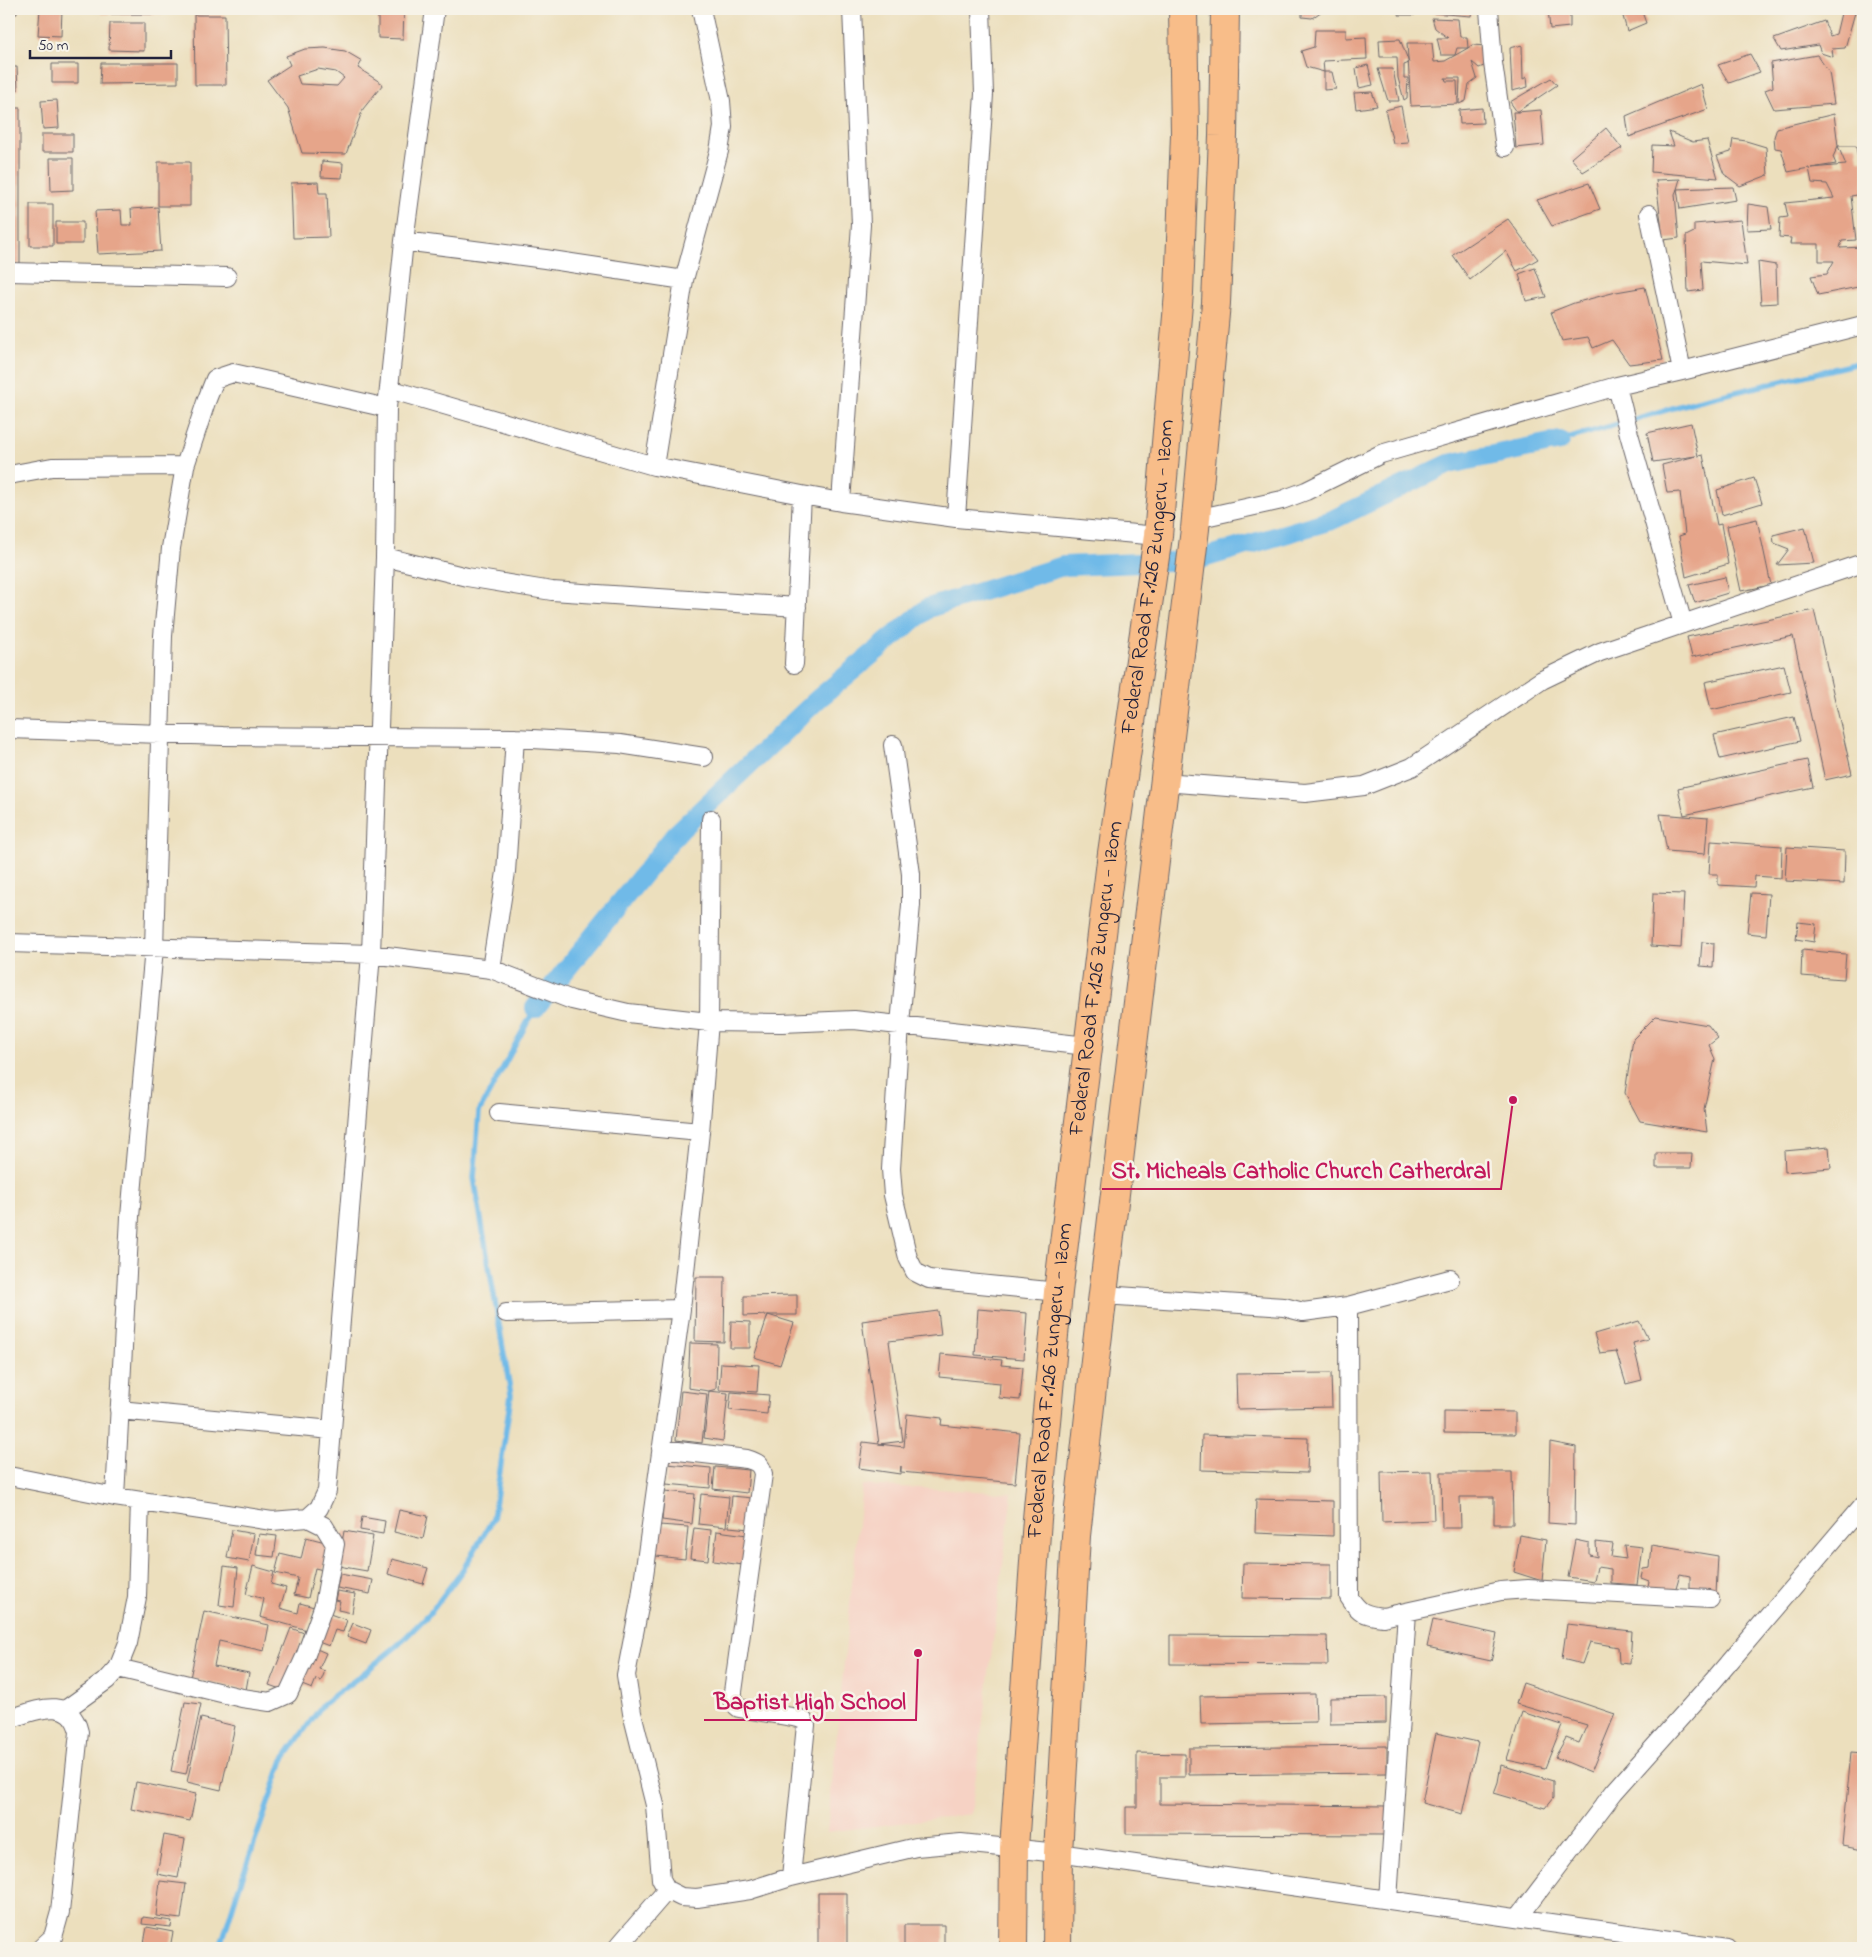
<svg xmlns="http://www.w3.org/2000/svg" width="1872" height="1957" font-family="'Indie Flower',sans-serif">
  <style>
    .built { fill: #f6d2c4 }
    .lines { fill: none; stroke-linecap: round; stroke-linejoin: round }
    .stream { stroke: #6fbae8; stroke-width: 5.5 }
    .canal { stroke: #6fbae8; stroke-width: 20 }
    .building { fill: #e6a58a; fill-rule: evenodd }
    .street-casing { stroke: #696468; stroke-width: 20 }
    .primary-casing { stroke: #696468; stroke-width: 30 }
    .street { stroke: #fff; stroke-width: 18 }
    .primary { stroke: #f8bd89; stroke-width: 28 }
    .labels { text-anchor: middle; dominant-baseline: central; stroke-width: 5; stroke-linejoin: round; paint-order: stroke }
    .street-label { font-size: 22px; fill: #22223b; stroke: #f7f3e8 }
    .leader { fill: none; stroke: #c2185b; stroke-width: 2 }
    .callout-dot { fill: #c2185b; stroke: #f7f3e8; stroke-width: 2 }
    .callout-label { font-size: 24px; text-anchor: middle; font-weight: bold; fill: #c2185b; stroke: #f7f3e8; stroke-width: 5; stroke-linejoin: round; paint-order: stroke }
  </style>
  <rect width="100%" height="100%" fill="#f7f3e8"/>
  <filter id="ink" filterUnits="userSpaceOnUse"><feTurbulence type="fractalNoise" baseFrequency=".02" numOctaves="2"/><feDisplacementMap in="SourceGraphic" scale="10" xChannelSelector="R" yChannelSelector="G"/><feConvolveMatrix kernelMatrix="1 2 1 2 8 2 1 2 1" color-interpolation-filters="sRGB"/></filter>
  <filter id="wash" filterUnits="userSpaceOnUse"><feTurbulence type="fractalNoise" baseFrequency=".0096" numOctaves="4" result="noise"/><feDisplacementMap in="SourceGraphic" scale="20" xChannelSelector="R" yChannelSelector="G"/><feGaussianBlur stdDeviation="1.12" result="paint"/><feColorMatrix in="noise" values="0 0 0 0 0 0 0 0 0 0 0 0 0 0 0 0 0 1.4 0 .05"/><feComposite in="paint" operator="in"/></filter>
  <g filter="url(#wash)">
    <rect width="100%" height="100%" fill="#ecdfbd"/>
    <path class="built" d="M862,1485L1012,1493L971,1814L827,1832Z"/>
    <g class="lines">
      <path class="stream" d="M1560,441L1697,401L1863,362
        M220,1948L238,1890L283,1760L323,1704L359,1677L398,1645L431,1612L464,1568L493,1519L511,1395L474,1178L479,1112L535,1008"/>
      <path class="canal" d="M535,1008L675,835L818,699L928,608L1063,566L1193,561L1332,520L1449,464L1560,441"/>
    </g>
    <g id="blocks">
      <path class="building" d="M9,9H17V14H9Z
        M40,9H62L61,36L38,35Z
        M101,9H179V14H101Z
        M378,9H404L403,39L378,38Z
        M1302,9H1322V11L1312,18L1302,17Z
        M1400,9H1415V15H1399Z
        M1432,9H1472L1471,16L1432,13Z
        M1548,9H1570V27L1550,29Z
        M1621,9H1641L1646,23L1627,31Z
        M1842,9H1856L1845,48L1832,49L1833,57L1821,53L1818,45L1781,51L1774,39L1824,21L1830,36L1836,34Z
        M194,15H225L226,85H195Z
        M1432,18L1458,19L1460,37H1467L1468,48L1472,45L1487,46L1486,65L1479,68L1472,62L1477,78L1469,84L1466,101L1459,104L1460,78H1445L1446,81H1457L1458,104L1411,106L1407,43H1432L1434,62L1445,61L1468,48H1457L1455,55H1441L1437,38H1448L1435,28Z
        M110,23H144V51L109,50Z
        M1315,30H1346V38L1366,37L1367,59L1323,61L1324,72L1306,67L1301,51L1314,47Z
        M1400,39L1409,63L1404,65V78H1408L1407,98L1404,100L1398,78L1397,57H1380L1379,40Z
        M1522,45L1523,79L1527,77L1528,87L1512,91L1510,48Z
        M325,48L345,51L362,61L358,68L383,84L363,109L346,154L302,153L288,108L267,80L290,65L286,56L305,49ZM318,69L336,72L344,78L337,86L300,84L297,76Z
        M1750,54L1760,72L1729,83L1718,65Z
        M1817,55L1829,72L1834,104L1774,109L1765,90L1773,87L1771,63Z
        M101,63H178V83L100,84Z
        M52,64H78V83H52Z
        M1368,65L1373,85L1359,88L1356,68Z
        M9,67H17L18,90H9Z
        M1378,69H1393L1399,101H1388Z
        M1324,72H1332L1336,89L1324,90Z
        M1551,78L1557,85L1517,112L1541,110L1544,145L1516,148L1513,112H1517L1510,102Z
        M1701,84L1708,109L1629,137L1626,116Z
        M1372,92L1377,106L1356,109L1354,93Z
        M57,100L59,128L43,129L41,101Z
        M1401,106L1408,142L1393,143L1385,110Z
        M9,108H20V264H9Z
        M1482,108L1483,123L1460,124L1459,110Z
        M1834,114L1838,146L1833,157L1836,164L1811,168L1846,165L1838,146H1856L1858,160H1863V194L1851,196L1856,240L1842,241L1840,248L1863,247V286L1818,295L1811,276L1827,274L1834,261H1819V244H1790L1791,238L1779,237L1780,218L1788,217L1785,203L1834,198L1827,184L1812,183L1809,168L1788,172L1781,149L1775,148L1774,137L1777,128Z
        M1606,128L1622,148L1583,172L1571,158Z
        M1669,132L1693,142L1707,140L1718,178L1651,172L1652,145L1674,146Z
        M42,134H73V152H42Z
        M1733,139L1746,141L1766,147L1768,175L1740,186L1724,174L1717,156L1731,152Z
        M50,158H73V190L51,191Z
        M322,161L343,163L342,178L321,177Z
        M158,162H190V206H158Z
        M1680,179L1677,189L1733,187L1736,200L1680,209L1677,189L1675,194L1679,238L1663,240L1656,180Z
        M318,182L319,193H327L329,237L293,238L291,183Z
        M1589,183L1600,209L1552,226L1537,200Z
        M30,204H53V246H30Z
        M1748,204L1768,207L1771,229L1747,230Z
        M158,207L161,251L98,254L95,211L121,210L122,225H132L131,209Z
        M1508,219L1538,259L1517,271L1506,251L1470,280L1453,255Z
        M1741,220L1747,265L1701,261L1703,290L1688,292L1686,236L1694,232V224Z
        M56,222H83V244H56Z
        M1758,262L1776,265L1777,303L1761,304Z
        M1535,268L1546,297L1526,301L1519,274Z
        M1645,287L1663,360L1629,364L1612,340L1593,348L1588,337L1562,341L1551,312L1574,303L1616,292Z
        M1691,423L1698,456L1703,455L1717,525L1721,524L1728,564L1686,577L1679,536L1685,534L1680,492L1667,493L1662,465L1696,456L1653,462L1647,433Z
        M1754,478L1762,503L1722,515L1717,490Z
        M1757,519L1771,585L1741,591L1727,526Z
        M1805,527L1814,563L1777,565L1789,549L1774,543L1773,535Z
        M1725,577L1728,593L1695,603L1689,585Z
        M1814,610L1852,774L1825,780L1793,636L1692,657L1687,637Z
        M1784,665L1791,692L1711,710L1705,682Z
        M1794,717L1800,741L1720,759L1714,735Z
        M1807,760L1813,787L1684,815L1678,788Z
        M1660,814L1708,818L1705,854L1667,851Z
        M1711,841L1782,846L1781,878L1755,876L1754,887L1718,885V874H1709Z
        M1787,847L1845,851L1844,884L1785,881Z
        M1653,893L1684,894L1681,948L1651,946Z
        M1751,893L1769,894L1766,935L1747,933Z
        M1862,918L1863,919V935H1860Z
        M1798,922L1816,924L1814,942L1796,939Z
        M1702,942L1714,943L1713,967L1700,966Z
        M1802,950L1846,954L1844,979L1801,976Z
        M1656,1016L1708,1025L1718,1038L1709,1045L1715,1059L1704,1109L1707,1132L1640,1121L1625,1093L1633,1039Z
        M1829,1147L1831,1168L1785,1172L1784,1151Z
        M1656,1153H1692L1691,1168H1656Z
        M696,1277H725L724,1342L695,1341Z
        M797,1295V1315H768L794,1323L780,1365L754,1357L768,1315L744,1316V1296Z
        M978,1309L1027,1313L1024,1359L975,1355Z
        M938,1311L941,1335L889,1341L903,1441L879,1444L904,1447L907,1414L942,1418L941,1425L1020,1433L1015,1483L901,1472V1466L900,1474L859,1468L863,1442L879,1444L862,1321Z
        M731,1321L750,1322V1348H730Z
        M1639,1321L1648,1339L1633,1343L1642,1380L1626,1384L1616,1351L1600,1353L1594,1334Z
        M690,1343L717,1344L716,1389L709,1391L688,1388Z
        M941,1354L1002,1360L1001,1365L1023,1367L1020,1400L999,1398L1000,1383L939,1377Z
        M721,1363L759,1365L757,1392L719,1390Z
        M1331,1373L1332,1407L1237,1409L1236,1374Z
        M681,1391L707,1394L702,1443L676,1440Z
        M709,1391L728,1393L723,1441L704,1438Z
        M731,1392L769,1395L767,1414L729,1410Z
        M1444,1411L1515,1412V1434L1444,1433Z
        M1202,1435L1308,1438L1307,1473L1201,1470Z
        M1550,1442L1576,1447L1575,1525L1548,1523Z
        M667,1464L711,1468L710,1488L666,1484Z
        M715,1467L749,1470L747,1493L713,1489Z
        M1432,1471L1434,1520L1382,1522L1381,1472Z
        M1441,1472H1512L1513,1524H1494V1497H1460L1461,1528H1442Z
        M665,1491L695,1494L692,1524L662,1520Z
        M701,1494L729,1497L726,1527L698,1524Z
        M732,1496L752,1498L749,1529L729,1527Z
        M1256,1499L1333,1501V1536L1255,1533Z
        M399,1510L428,1516L423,1539L394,1532Z
        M362,1517L385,1521L383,1534L360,1530Z
        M659,1525L688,1527L685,1559L656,1556Z
        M694,1528L711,1530L708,1560L690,1558Z
        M232,1530L254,1534L249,1562L227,1558Z
        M344,1531L373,1536L367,1571L338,1566Z
        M717,1531L747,1535L743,1565L713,1561Z
        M259,1534L277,1536L274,1557L256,1555Z
        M1520,1535L1546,1540L1542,1581L1514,1572Z
        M306,1537L329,1543L323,1570L315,1568L308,1598L294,1595L298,1578L275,1573L280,1554L301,1559Z
        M1575,1540L1589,1543V1555L1597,1557L1596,1542L1613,1544L1611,1557L1626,1559L1624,1545L1642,1547L1637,1585L1611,1583V1569L1597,1567L1594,1581L1568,1577Z
        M1652,1545L1718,1556L1716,1594L1690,1593V1576L1680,1574L1675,1591L1648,1586L1649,1581L1641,1578L1643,1569L1650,1568Z
        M392,1559L428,1568L423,1584L388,1574Z
        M1243,1563L1331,1564V1599L1242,1598Z
        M224,1566L238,1568L234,1607L219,1605Z
        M253,1566L274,1572L271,1584L286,1588L280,1608L298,1613L300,1603L314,1607L307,1630L260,1617L264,1599L246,1594Z
        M340,1574L373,1580L370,1594L337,1588Z
        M337,1591L355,1594L352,1613L338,1610L340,1601L335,1600Z
        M204,1611L269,1625L264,1651L219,1641L214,1666L249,1673L246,1690L190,1678Z
        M327,1613L347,1620L343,1632L335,1630L329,1646L316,1641Z
        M1433,1620L1497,1634L1491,1661L1427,1647Z
        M353,1623L371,1630L366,1644L347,1637Z
        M1567,1624L1632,1631L1630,1664L1619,1663L1618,1647L1590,1642L1582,1664L1562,1659Z
        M291,1628L304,1633L283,1690L269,1685Z
        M1170,1635L1327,1636L1328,1665L1170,1664Z
        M312,1647L326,1653L319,1669L325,1671L321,1681L316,1679L312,1689L297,1683Z
        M1523,1683L1615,1714L1591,1772L1555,1757L1566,1738L1579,1743L1587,1725L1516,1704Z
        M1315,1694L1316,1722L1201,1724L1200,1696Z
        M1386,1697V1723L1330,1724V1698Z
        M185,1702L201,1704L186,1774L171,1771Z
        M1522,1712L1562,1725L1545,1768L1507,1760Z
        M201,1718L235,1726L221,1790L187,1782Z
        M1436,1733L1478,1742L1462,1814L1422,1803Z
        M1387,1746V1773L1189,1775V1748Z
        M1137,1753L1185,1754V1777H1160V1804L1389,1806V1835L1126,1834V1807H1137Z
        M1851,1753L1863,1754V1850L1842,1846Z
        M1501,1765L1553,1781V1798L1545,1808L1494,1793L1498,1782Z
        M136,1782L196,1794L190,1821L131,1809Z
        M164,1835L185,1839L178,1878L157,1874Z
        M160,1881L186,1884L181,1919L156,1916Z
        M818,1893H847V1948H818Z
        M143,1917L172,1921L171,1927L142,1924Z
        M904,1925H944V1948H904Z
        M147,1927L173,1932L170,1948H143Z"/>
    </g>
  </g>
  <g filter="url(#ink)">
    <use href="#blocks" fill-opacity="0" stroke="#696468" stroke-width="1"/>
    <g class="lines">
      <g class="street-casing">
        <path id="street" d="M1489,9L1493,63L1505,147
          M1649,214L1682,371
          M404,241L545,259L684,280
          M9,272L227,277
          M1617,386L1629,434L1683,624
          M389,389L654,466L802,495L841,502L956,518L1158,536
          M654,466L684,280L719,151L723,127L721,101L701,9
          M9,475L52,467L185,466
          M841,502L861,225L852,9
          M956,518L984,94L981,9
          M1196,519L1282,500L1306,491L1381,454L1617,386L1682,371L1863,325
          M385,557L467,577L552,591L797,607
          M794,664L802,495
          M9,729L223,736L515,738L620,744L704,757
          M893,745L911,874V905L900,1024L891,1169L893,1195L908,1258L915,1272L929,1279L1058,1292
          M1164,782L1305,793L1364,786L1412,767L1542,680L1600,652L1863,563
          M711,819L709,1022L700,1132L681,1309L641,1597L626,1675L632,1713L655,1805L661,1879L667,1890L681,1897L697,1898L750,1890L791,1877L916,1847L961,1843L1058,1853L1727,1948
          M9,943L371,954L491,969L572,1000L628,1013L709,1022L782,1023L854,1020L1087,1046
          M491,969L506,872L515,738
          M499,1113L700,1132
          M1103,1295L1284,1307L1303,1312L1348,1306L1450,1279
          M1348,1306L1349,1597C1359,1613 1365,1615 1383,1617L1501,1591L1528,1589L1710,1599
          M506,1313L681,1309
          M119,1410L332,1430
          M661,1449L747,1459C757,1462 761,1464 763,1474L732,1699L733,1703L739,1708L798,1718L803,1720L806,1725L791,1877
          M9,1476L115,1497L272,1521L308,1518L319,1508L327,1491L371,954L385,557L387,408L404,241L435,9
          M115,1497L130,1217L154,948L163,636L171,548L185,466L206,402L215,379L233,373L387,408
          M140,1501L137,1597L128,1643L118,1668L242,1698L270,1702L288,1694L305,1657L324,1605L335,1544L324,1526L308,1518
          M65,1710L107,1680L118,1668
          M9,1719C35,1711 70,1694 79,1732L60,1912L53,1937L41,1948
          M1388,1900L1407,1612
          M1518,1918L1614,1792L1714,1680L1863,1505
          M617,1948L667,1890"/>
      </g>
      <g class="primary-casing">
        <g id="primary">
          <path id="s1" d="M1013,1948L1014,1848L1037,1519L1058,1292L1112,853L1158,536L1179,293L1185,134L1183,9"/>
          <path d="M1057,1948L1058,1853L1076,1536L1095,1360L1195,529L1216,303L1223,136L1225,9"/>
        </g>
      </g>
      <use href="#street" class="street"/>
      <use href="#primary" class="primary"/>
    </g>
  </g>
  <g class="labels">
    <g class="street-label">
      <text stroke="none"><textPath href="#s1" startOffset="1379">Federal Road F.126 Zungeru - Izom</textPath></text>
      <text stroke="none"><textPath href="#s1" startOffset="974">Federal Road F.126 Zungeru - Izom</textPath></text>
      <text stroke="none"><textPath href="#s1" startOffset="569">Federal Road F.126 Zungeru - Izom</textPath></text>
    </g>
  </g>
  <path class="leader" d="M1513 1100L1501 1189H1102M918 1653L916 1720H704"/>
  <g class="callout-dot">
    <circle cx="1513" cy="1100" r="5"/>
    <circle cx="918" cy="1653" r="5"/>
  </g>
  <g class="callout-label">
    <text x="1301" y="1178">St. Micheals Catholic Church Catherdral</text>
    <text x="810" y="1709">Baptist High School</text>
  </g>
  <rect width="1872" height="1957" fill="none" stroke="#f7f3e8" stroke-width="30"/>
  <path d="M30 50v8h141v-8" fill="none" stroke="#22223b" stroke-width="2.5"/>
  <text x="38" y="50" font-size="15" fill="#22223b" stroke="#f7f3e8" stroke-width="4" paint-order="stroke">50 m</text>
</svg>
